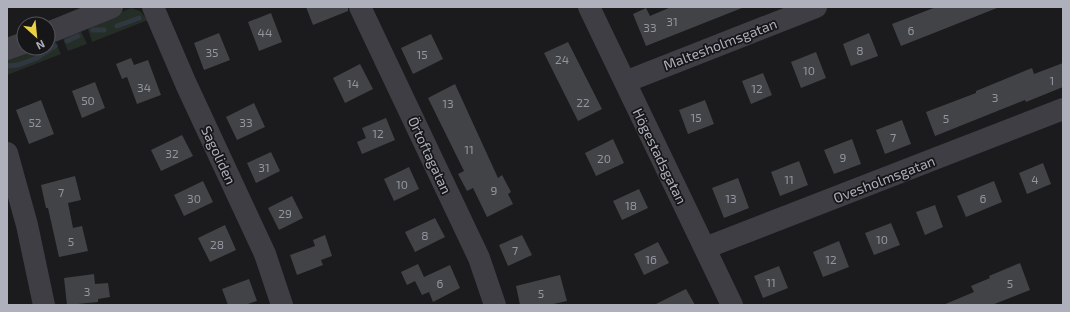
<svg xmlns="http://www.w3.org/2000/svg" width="1070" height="312" font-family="'Exo 2',sans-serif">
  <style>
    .green { fill: #252d27 }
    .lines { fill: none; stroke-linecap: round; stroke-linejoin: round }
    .stream { stroke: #313741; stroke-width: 5 }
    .building { fill: #424347 }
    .minor { stroke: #3e3e44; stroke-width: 22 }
    .labels { text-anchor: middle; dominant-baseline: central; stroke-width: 3.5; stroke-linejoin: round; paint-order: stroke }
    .number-label { font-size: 12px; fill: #93959f }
    .street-label { font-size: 14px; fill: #aeb0bc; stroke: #161618 }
  </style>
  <rect width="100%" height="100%" fill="#1b1b1d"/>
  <path class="green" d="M131,8L140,11L148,20L92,42L87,26Z
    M80,29L87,44L68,51L62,36Z
    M54,39L61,54L7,75V57L30,48H48V41Z"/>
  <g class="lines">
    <path class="stream" d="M117,26L139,18
      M93,30H104
      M67,41L78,36
      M7,66L18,65L37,58L55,46"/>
  </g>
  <path class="building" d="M306,7H348V11L313,25Z
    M671,7H741L742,8L646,46L633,14L646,8L650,16Z
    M936,7H997V8L901,46L892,24Z
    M271,13L282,42L259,51L248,22Z
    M219,33L230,60L204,70L194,43Z
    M869,33L878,56L851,66L843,44Z
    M431,34L443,59L413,74L401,48Z
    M568,42L602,109L578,121L544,53Z
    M816,52L826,78L801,88L791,62Z
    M131,58L134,65L148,60L161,95L137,104L127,77L122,79L116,64Z
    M1063,63V87L1026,102L1025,100L935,136L926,112L976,93V91L1032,68L1034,74Z
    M360,64L373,89L345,103L333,78Z
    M763,73L772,95L751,104L742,81Z
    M95,82L105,108L82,118L72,91Z
    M455,84L498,178L502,175L511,192L508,194L513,204L487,217L473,188L467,191L458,174L464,171L428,98Z
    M41,100L54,134L29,144L16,110Z
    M705,100L714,124L688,134L679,110Z
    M254,103L265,127L237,140L226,117Z
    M386,118L395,140L362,154L357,142L366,138L362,128Z
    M902,120L911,144L885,154L876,130Z
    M182,135L193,156L161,171L151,150Z
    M613,139L624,163L596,176L585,153Z
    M852,139L861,164L834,174L824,150Z
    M271,152L280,171L256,183L247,163Z
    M799,161L808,185L780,196L771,172Z
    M1043,163L1051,184L1027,194L1019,173Z
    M409,167L419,189L394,201L384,179Z
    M75,176L81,200L68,203L73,228L82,226L88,251L59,257L48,208H46L41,185Z
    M738,178L749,208L724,218L712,188Z
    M203,181L213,202L184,216L174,195Z
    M994,181L1002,202L966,217L957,196Z
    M639,189L648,208L622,220L613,201Z
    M292,196L303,218L279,230L268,208Z
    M935,205L943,227L925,235L916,212Z
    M435,218L445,237L415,252L405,232Z
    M891,223L900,245L874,255L865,233Z
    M225,225L236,250L210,262L198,238Z
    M325,235L332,256L321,260L323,265L297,275L290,255L315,246L313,240Z
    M522,235L532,255L508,266L499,245Z
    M839,241L849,267L823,277L813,252Z
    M658,242L669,263L644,275L634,254Z
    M1020,263L1030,290L992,305H943L974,292L971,286L990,278L989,276Z
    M418,264L424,277L450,265L460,288L433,302L429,292L422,295L415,281L407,285L401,272Z
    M779,266L788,288L763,298L754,276Z
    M94,274L95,284L108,283L110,297L98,299V302L67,305L64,278Z
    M560,275L567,301L549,305H520L516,286Z
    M249,279L257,301L245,305H228L222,289Z
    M686,289L695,305H654Z"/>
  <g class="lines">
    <path class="minor" d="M153,7L186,84L265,254L282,305
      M360,7L479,258L495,305
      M589,7L732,305
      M48,33L112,7
      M7,49L24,43
      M625,82L816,7
      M7,153L27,225L44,305
      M705,248L1063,109"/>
  </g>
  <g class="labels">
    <g class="number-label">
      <text x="672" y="21">31</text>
      <text x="650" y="27">33</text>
      <text x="911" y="30">6</text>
      <text x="265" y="32">44</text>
      <text x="860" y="50">8</text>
      <text x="212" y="52">35</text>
      <text x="422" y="54">15</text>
      <text x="562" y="59">24</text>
      <text x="809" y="70">10</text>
      <text x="1052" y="80">1</text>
      <text x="353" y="83">14</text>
      <text x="144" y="87">34</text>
      <text x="757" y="88">12</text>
      <text x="995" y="97">3</text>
      <text x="88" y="100">50</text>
      <text x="583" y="102">22</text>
      <text x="448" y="103">13</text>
      <text x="696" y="117">15</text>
      <text x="946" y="118">5</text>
      <text x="35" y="122">52</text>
      <text x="246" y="122">33</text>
      <text x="378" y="133">12</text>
      <text x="893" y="137">7</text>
      <text x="469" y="149">11</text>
      <text x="172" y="153">32</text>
      <text x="843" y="157">9</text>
      <text x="604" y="158">20</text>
      <text x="264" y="167">31</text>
      <text x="789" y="179">11</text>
      <text x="1035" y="179">4</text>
      <text x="402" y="184">10</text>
      <text x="494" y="190">9</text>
      <text x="61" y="192">7</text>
      <text x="194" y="198">30</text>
      <text x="731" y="198">13</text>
      <text x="983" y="198">6</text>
      <text x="631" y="205">18</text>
      <text x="285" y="213">29</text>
      <text x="425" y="235">8</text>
      <text x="882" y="239">10</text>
      <text x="71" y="241">5</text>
      <text x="217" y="244">28</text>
      <text x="515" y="250">7</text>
      <text x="651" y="259">16</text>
      <text x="831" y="259">12</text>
      <text x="771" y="282">11</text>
      <text x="440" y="283">6</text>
      <text x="1010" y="283">5</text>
      <text x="87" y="291">3</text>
      <text x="541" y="293">5</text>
    </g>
    <g class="street-label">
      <text transform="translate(720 44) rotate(-21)">Maltesholmsgatan</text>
      <text transform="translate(219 155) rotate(65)">Sagoliden</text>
      <text transform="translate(430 155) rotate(65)">Örtoftagatan</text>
      <text transform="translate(660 156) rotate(64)">Högestadsgatan</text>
      <text transform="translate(884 179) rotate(-21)">Ovesholmsgatan</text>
    </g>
  </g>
  <rect width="1070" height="312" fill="none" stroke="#aeb0bc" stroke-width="16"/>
  <g transform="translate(36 36) rotate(153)"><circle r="19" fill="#161618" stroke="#53545a"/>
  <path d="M0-3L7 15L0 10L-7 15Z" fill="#ecd144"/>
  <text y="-6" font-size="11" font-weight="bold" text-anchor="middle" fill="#aeb0bc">N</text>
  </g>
</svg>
